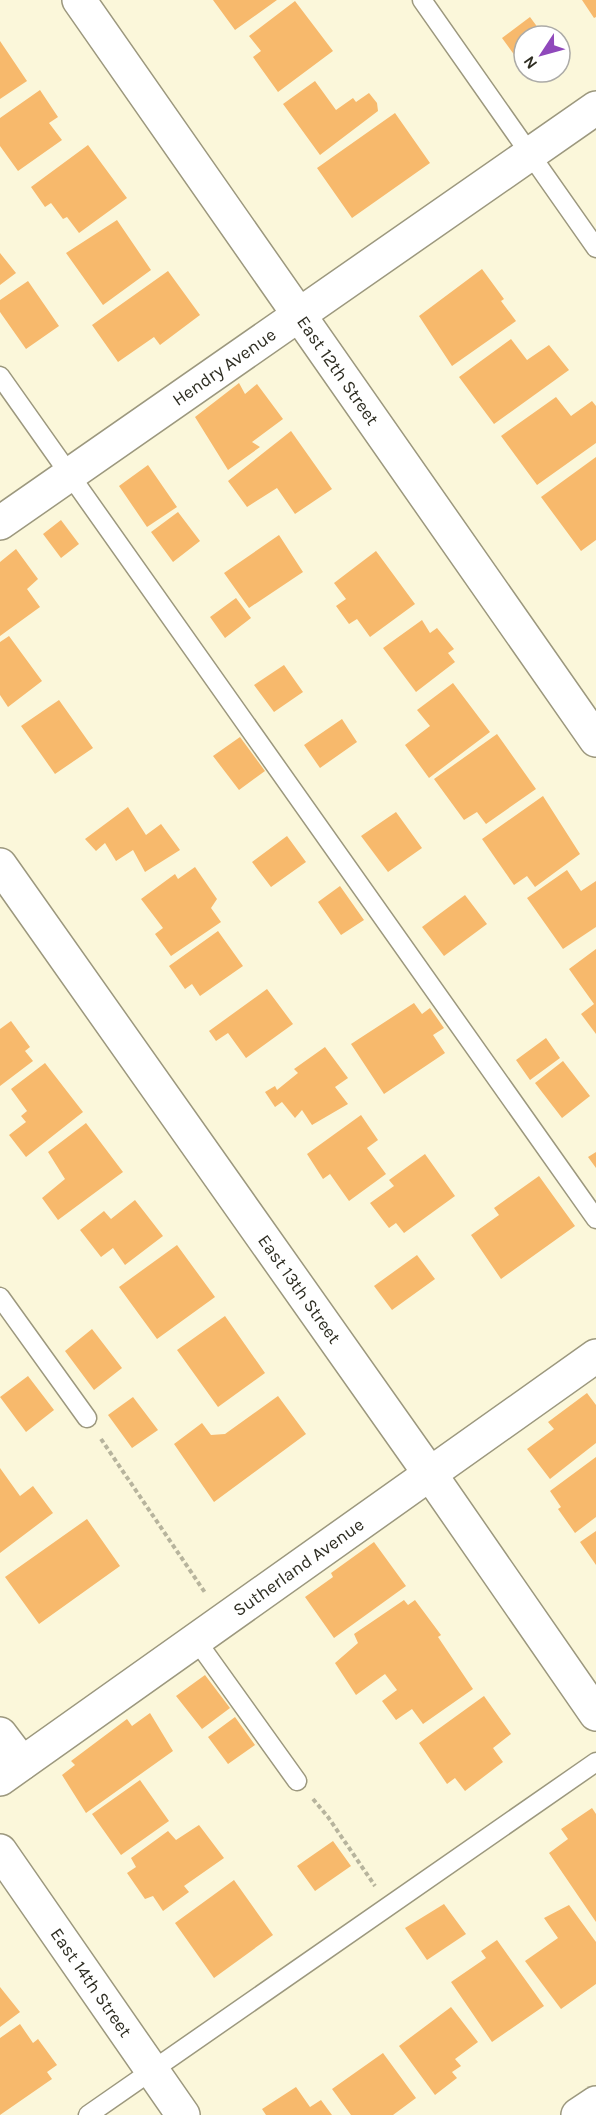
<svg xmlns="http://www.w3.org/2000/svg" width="596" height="2115" font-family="Karla,sans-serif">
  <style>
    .building { fill: #f7b96c }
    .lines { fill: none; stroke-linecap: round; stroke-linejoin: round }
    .lane-casing { stroke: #9c987e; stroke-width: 21 }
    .street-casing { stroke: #9c987e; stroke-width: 36 }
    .secondary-casing { stroke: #9c987e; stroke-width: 36 }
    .path { stroke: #b7b49d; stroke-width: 4; stroke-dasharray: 4.5 3; stroke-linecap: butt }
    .lane { stroke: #fff; stroke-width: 18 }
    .street { stroke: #fff; stroke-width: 33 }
    .secondary { stroke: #fff; stroke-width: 33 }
    .labels { text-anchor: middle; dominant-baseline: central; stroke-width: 6; stroke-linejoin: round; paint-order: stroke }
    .street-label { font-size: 18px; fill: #2f2e23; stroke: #fff }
  </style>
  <rect width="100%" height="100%" fill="#fbf7da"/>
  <path class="building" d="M213,0H277L235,30Z
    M582,0H596V17L594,18Z
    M295,1L333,51L278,92L253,57L261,51L249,36Z
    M530,17L544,36H524V55L518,60L502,38Z
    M0,41L27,81L0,99Z
    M315,81L336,110L353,98L356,102L369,93L377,103L378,111L320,155L283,104Z
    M40,90L58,117L49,123L62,140L18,171L0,146V118Z
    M395,113L430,163L352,218L317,168Z
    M88,145L127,198L79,233L67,217L63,219L51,203L45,207L31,187Z
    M117,220L151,270L103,305L66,253Z
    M0,253L16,273L0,285Z
    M482,269L504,299L501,301L516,321L452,366L419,316Z
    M168,271L200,315L160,345L154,337L118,362L92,325Z
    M28,281L59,326L26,349L0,312V300Z
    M511,339L527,360L549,345L569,370L494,424L459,377Z
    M239,383L245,394L257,384L283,419L252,442L260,447L228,470L195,417Z
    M556,397L571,416L592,401L596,406V443L537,485L501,436Z
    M291,431L332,489L295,514L277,488L247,507L228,481Z
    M596,457V540L581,551L541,497Z
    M148,465L177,507L147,527L119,486Z
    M178,512L200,541L173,562L151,532Z
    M61,520L79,544L61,558L43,534Z
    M279,535L303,572L249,608L224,573Z
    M16,549L38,579L27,589L40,607L0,636V562Z
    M376,551L415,604L370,637L357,619L349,624L336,606L346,599L334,583Z
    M236,598L251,618L225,638L210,617Z
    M422,620L430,633L437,628L454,649L448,653L455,662L416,692L383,648Z
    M9,636L42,681L8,707L0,695V642Z
    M284,665L303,692L274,712L254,685Z
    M453,683L490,732L429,778L405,745L430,726L417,710Z
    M59,700L93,748L55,774L21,726Z
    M342,719L357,742L320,768L304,745Z
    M497,734L536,789L486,824L477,812L464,820L434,779Z
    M240,737L265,771L239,790L213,756Z
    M543,796L580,854L535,887L527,876L514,885L482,839Z
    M128,807L146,835L161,824L180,850L145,872L133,850L116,861L105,843L96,851L85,839Z
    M396,812L422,848L388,872L361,836Z
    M287,836L306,862L271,887L252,862Z
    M195,867L217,899L211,908L221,922L171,956L155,934L163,928L141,899L175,874L178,879Z
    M567,870L581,891L596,881V927L563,949L527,898Z
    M340,886L364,920L341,935L318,902Z
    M465,895L487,924L444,956L422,927Z
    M218,931L243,966L200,996L192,984L185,989L169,966Z
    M596,949V1034L581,1014L594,1004L569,969Z
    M267,989L293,1024L246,1058L228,1033L216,1041L209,1031Z
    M414,1003L422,1014L430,1008L444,1028L433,1035L445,1053L384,1094L351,1044Z
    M11,1021L30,1047L25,1051L33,1061L0,1086V1029Z
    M546,1038L560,1058L530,1080L516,1060Z
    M325,1047L348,1078L335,1087L348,1104L312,1125L302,1110L295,1118L282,1102L275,1107L265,1092L275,1086L277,1090L298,1073L294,1069Z
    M563,1061L590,1096L562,1118L535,1083Z
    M45,1063L83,1112L26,1157L9,1135L26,1122L21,1116L27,1111L11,1089Z
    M361,1115L378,1140L367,1148L386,1174L349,1201L330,1174L323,1179L307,1154Z
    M86,1123L123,1172L58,1220L42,1198L65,1179L48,1152Z
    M596,1152V1168L588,1157Z
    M425,1154L455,1196L404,1233L396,1223L389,1228L370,1203L394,1186L389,1180Z
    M539,1176L575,1226L501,1279L471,1235L499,1215L494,1208Z
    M135,1200L163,1236L125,1265L113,1248L101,1257L80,1230L104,1211L111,1219Z
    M177,1245L215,1297L157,1339L119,1287Z
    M417,1255L435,1279L392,1310L374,1286Z
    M225,1316L265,1373L218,1407L177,1350Z
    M92,1329L122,1368L94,1390L65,1351Z
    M28,1376L54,1410L26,1432L0,1397Z
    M587,1393L596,1405V1443L550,1479L527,1449L554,1429L548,1422Z
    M278,1396L306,1434L214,1502L174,1444L202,1423L211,1435L225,1434Z
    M133,1397L158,1430L132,1448L108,1415Z
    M596,1457V1517L575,1533L558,1509L561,1507L550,1491Z
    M0,1468L20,1496L33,1486L53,1513L0,1553Z
    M87,1519L120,1566L39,1624L5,1577Z
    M596,1531V1565L580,1542Z
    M374,1542L406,1586L334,1638L305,1597L333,1577L331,1573Z
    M404,1600L408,1605L415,1600L441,1635L438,1637L473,1689L423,1724L412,1709L396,1720L382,1701L397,1690L385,1674L356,1695L335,1663L358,1643L354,1634Z
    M205,1675L230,1708L202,1729L176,1696Z
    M484,1696L511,1734L493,1748L503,1762L465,1791L455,1778L447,1784L419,1743Z
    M150,1713L173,1751L86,1813L62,1775L75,1765L71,1761L127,1719L132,1726Z
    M235,1717L255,1745L228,1764L208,1737Z
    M140,1780L169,1821L121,1855L92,1814Z
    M592,1808L596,1814V1922L549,1853L568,1839L561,1829Z
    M199,1825L224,1858L184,1886L189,1892L163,1911L153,1896L145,1899L127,1873L136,1867L131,1858L168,1831L176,1840Z
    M333,1841L351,1866L315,1891L297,1866Z
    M234,1880L273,1935L214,1978L175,1923Z
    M444,1904L466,1934L427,1960L405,1928Z
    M569,1905L596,1942V1984L561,2009L525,1961L558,1938L544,1918Z
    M497,1940L544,2006L492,2042L451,1982L486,1958L481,1951Z
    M0,1987L20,2012L0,2027Z
    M451,2007L478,2042L455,2059L461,2066L452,2072L457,2078L435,2095L399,2046Z
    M20,2024L33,2043L38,2039L57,2065L47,2072L52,2079L0,2115V2038Z
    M383,2053L416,2098L393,2115H351L332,2089Z
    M296,2087L310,2107L321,2100L332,2115H266L262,2109Z"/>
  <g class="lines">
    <g class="lane-casing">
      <path id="lane" d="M422,0L596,248
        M0,376L596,1219
        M0,1297L87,1418
        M196,1640L297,1781
        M88,2115L596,1762"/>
    </g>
    <g class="street-casing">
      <g id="street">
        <path id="s1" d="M79,0L596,740"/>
        <path id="s2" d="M0,523L596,108"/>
        <path id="s3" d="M0,865L430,1474L596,1714"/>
        <path d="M0,1734L22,1763"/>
        <path id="s4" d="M0,1779L596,1356"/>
        <path id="s5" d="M0,1851L183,2115"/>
      </g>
    </g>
    <g class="secondary-casing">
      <path id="secondary" d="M578,2115L596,2103"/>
    </g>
    <path class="path" d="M101,1439L206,1594
      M313,1799L328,1817L375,1886"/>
    <use href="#lane" class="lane"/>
    <use href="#street" class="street"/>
    <use href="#secondary" class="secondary"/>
  </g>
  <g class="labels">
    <g class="street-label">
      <text stroke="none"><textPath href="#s2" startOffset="273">Hendry Avenue</textPath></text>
      <text stroke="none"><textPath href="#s1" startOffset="452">East 12th Street</textPath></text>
      <text stroke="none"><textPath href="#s3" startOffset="519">East 13th Street</textPath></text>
      <text stroke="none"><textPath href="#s4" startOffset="366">Sutherland Avenue</textPath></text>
      <text stroke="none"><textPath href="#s5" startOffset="160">East 14th Street</textPath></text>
    </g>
  </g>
  <g transform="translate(542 54) rotate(234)"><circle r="28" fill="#ffffff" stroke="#acaba7" stroke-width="1.5"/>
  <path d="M0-4.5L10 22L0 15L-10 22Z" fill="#8f48bb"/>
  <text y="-9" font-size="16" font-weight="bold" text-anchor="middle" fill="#2f2e23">N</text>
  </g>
</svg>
